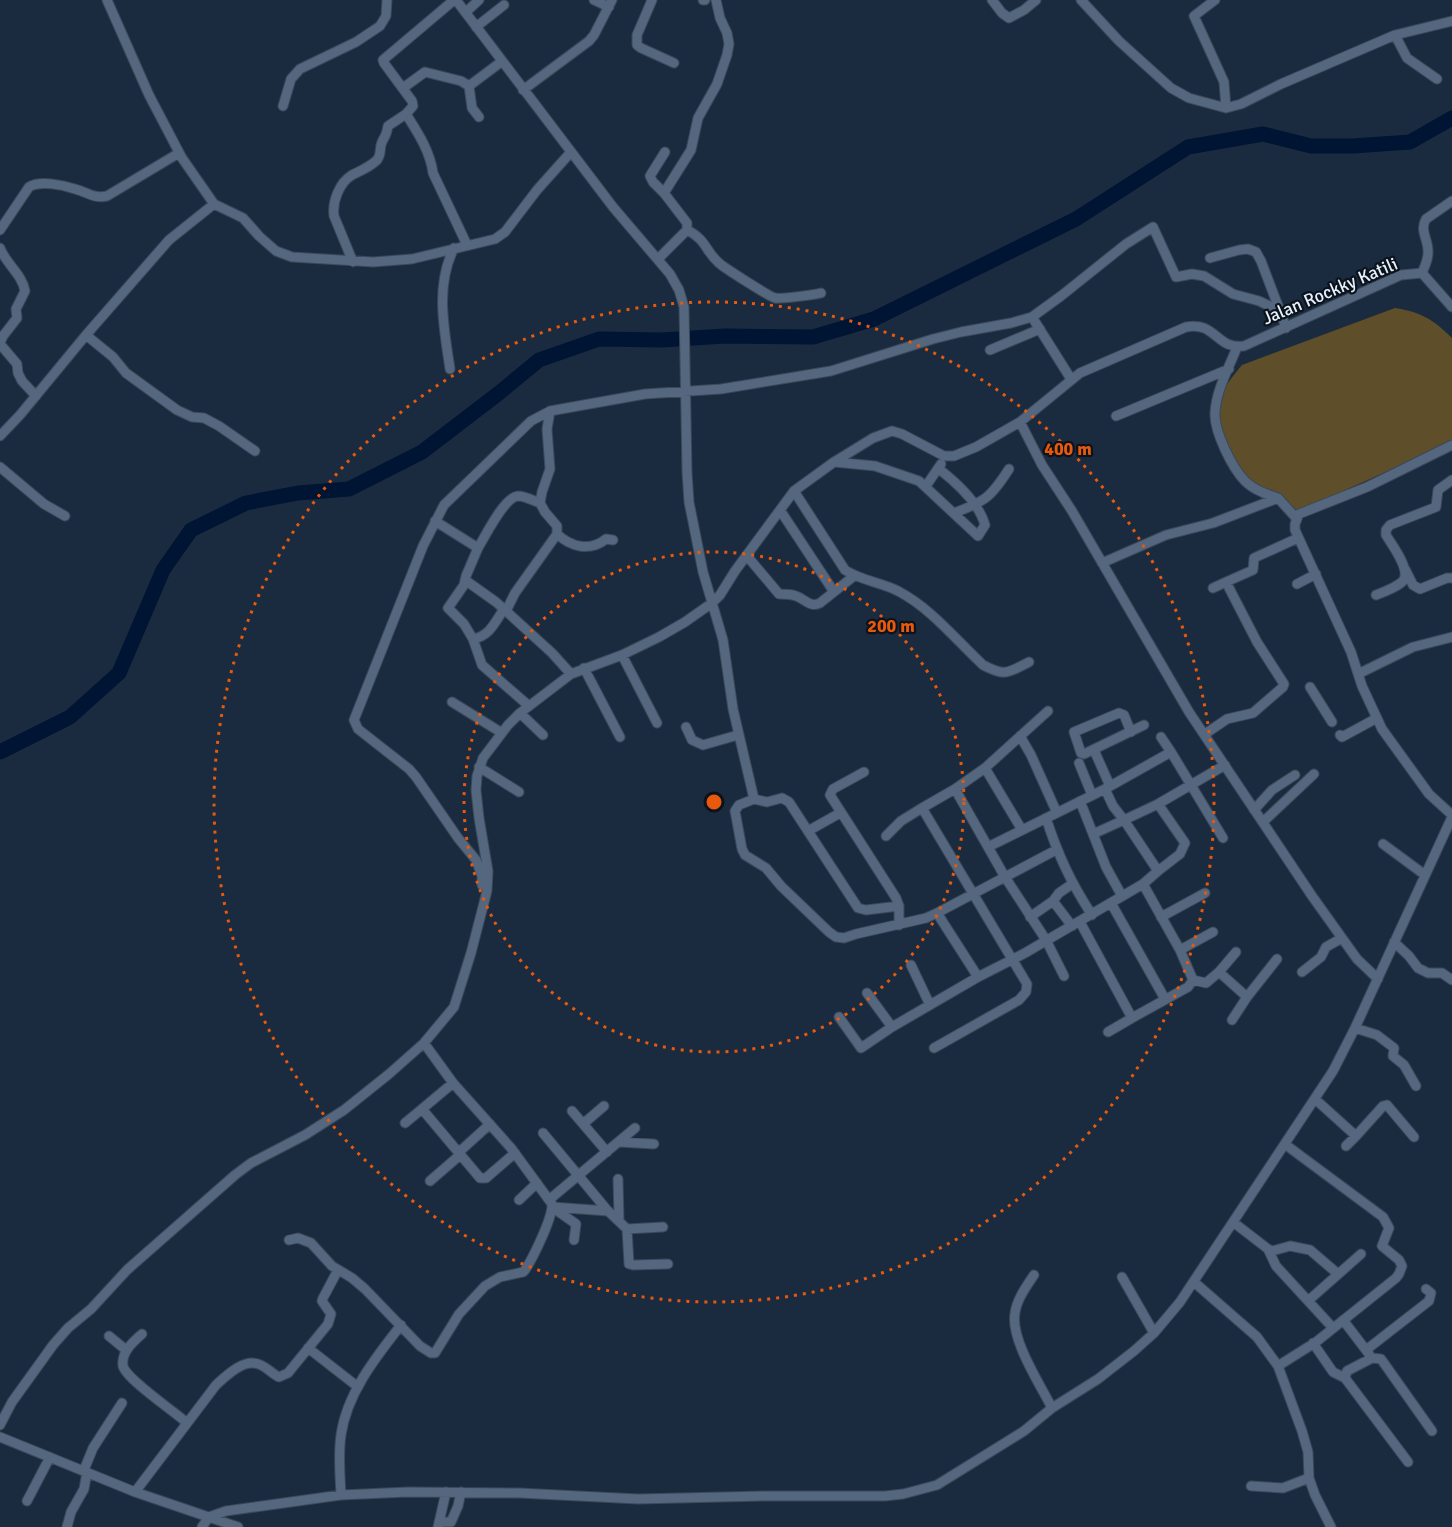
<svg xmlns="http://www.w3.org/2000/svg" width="1452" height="1527" font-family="Signika,sans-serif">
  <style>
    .garden { fill: #5e4e29 }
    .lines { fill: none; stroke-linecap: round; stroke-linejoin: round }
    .river { stroke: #001433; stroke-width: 15 }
    .minor-casing { stroke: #3b4859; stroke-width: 11 }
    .minor { stroke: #54677e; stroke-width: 9 }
    .ring { fill: none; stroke: #e8590c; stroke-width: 3; stroke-dasharray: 3 6 }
    .labels { text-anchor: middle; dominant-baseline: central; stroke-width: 4.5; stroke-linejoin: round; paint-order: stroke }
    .street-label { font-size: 18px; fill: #e6f1fe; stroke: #0c131c }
    .centre { fill: #e8590c; stroke: #0c131c; stroke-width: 3 }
    .ring-label { font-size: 18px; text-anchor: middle; font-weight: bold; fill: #e8590c; stroke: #0c131c; stroke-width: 4.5; stroke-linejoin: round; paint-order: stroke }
  </style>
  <rect width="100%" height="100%" fill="#1b2b3f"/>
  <path class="garden" d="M1395,308C1421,312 1434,320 1452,338V442L1299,511C1284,504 1267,497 1253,488C1233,475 1216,427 1219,405C1222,388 1232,377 1242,365Z"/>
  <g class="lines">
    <path class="river" d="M0,752L70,717L119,673L163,570L191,530L246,503L298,493L349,489L422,452L499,393L539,360L599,339L662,340L725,336L813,337L874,319L1076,219L1188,147L1263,134L1311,146H1353L1410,142L1452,118"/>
    <g class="minor-casing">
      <path id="minor" d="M107,0L149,95L182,158L214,204L243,218L259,236L276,251L292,257L373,262L412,259L495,239L505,232L537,190L571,152
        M456,0L613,207L670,274L679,290L684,307L687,472L689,502L703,572L723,640L733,709L754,799L767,802L782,798L789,802L858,908L866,910L899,906V925
        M594,0L609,7
        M652,0L637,35V45L641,48L674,63
        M703,0H705
        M992,0L1002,13L1009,18L1024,10L1036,0
        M1081,0L1119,41L1171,88L1189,98L1226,108L1241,104L1281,84L1395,35
        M1215,0L1194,16L1224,82L1226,108
        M466,12L479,0
        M476,27L504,5
        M1437,79L1407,58L1395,35L1452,21
        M469,86L501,62
        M403,88L425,72L461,81L469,86L472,108L479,117
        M523,90L589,41L594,35L612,0
        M283,106L291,79L300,69L356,42L380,26L386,16L387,0
        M406,114C418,133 430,151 433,173L467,245
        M664,193L653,182L650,176L665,152
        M214,204L169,240L86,335L113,357L126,373L177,410L192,417L204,418L219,426L255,451
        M0,230L29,187C40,180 63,185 75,189C88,192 93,199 107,196L179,153
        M687,230C707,240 705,251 719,263C723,267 770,297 775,298C780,299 814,295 821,293
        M0,248C6,264 22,274 25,291L16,309L17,318L3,336L0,343
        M1210,258L1239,250L1248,249L1256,252L1261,261L1280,311
        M658,259L687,230V223L664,193L691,150L698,118L717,84L727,55L729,44L727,33L720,18L716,0
        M353,262L334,216C332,202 339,183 352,175C360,171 370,167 377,160C382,154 379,148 382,142C386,133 386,137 388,126L406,114L413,106L412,101L384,63L383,60L454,0
        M1422,273L1452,307
        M1032,317L1071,379
        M0,344L17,364L18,373L22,381L36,396
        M1237,347C1229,368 1216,390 1215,413C1214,431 1232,468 1245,481C1254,490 1266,494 1278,498
        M990,350L1040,329
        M450,369C444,328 435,286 454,248
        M1116,416L1229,369
        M1020,422L1042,465L1072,511L1189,712L1312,896L1357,959L1378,979
        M0,436L20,415L86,335
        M1452,445L1367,487L1299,514L1295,524V530L1351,652L1362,686L1382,729L1429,794L1452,815
        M834,462L875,466L919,481L978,536L985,525C979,503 957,483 939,469
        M0,467L44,504L65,516
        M926,486L941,464
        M794,491L845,570C862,581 880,582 898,591C932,609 955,639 983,665C1006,677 1007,673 1029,662
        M780,510L834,592
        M954,513C986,501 991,497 1009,469
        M435,521L478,548L466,576L464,585L448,608L464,624L473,639L482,665L529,706
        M557,534C571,547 590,552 606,539L613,540
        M478,548C485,537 504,497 518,496C525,496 534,501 540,503
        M747,556L779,594C784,594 791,594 796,596C805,599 810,608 820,603L854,576
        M1102,563L1166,535L1213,523L1278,498L1297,519
        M1405,569L1413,585L1420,589L1447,578H1452
        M465,580L496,602L506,611
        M1297,584L1316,574
        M1213,588L1226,582
        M1376,595C1384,592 1395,588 1402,582C1413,572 1392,545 1386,535V530L1390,525L1436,507L1438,490L1452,480
        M473,639C490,636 495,622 504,609
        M622,655L657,723
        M584,668L620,737
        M571,674L552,653L506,611L515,593L557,534V526L545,512L540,503L542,492L550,469L547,429L550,411L645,394L721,389L831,371L933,339L961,332L1011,323L1032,317L1061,296L1126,244L1153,227L1176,277L1192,274L1204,276L1233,294L1259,301L1280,311L1286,328
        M1358,674L1413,647L1452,637
        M1310,687L1332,722
        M452,702L502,733
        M520,713L543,735
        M686,727L692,740L703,745L738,735
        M1131,732L1124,715L1119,713L1074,732L1081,753L1084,754L1144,725
        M1205,734L1227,719L1253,713L1283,687L1284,684L1257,642L1226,582L1253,570L1254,558L1298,538
        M1340,735L1342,737L1377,718
        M1020,736L1031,755L1057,813
        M1161,737L1171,752
        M1094,750L1110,786
        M1079,763L1092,795
        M479,767L519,792
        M985,768L1022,830
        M864,772L833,789L830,795L896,898L899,906
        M955,789L1005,877L1056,850
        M1105,789L1171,752L1223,838
        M754,799L739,805L735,811L742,849L745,855L766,868L781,886L829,932L836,937L844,938L856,934L926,918L937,913L978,977
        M1080,801L1106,867L1122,896
        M1158,804L1185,843L1180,854L1158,871
        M922,808L955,789L985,768L1048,711
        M1254,810L1272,790L1295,775
        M1046,818C1058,855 1071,883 1092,915
        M1263,822L1314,774
        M808,831L840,813
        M886,836L901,821L922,808L1027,984L1026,992L1019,1000L934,1048
        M1383,844L1425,875
        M988,847L1105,789L1113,806L1124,820L1093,834
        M482,885V876L476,860L458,838L416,777L409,769L358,729L354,720L423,546L444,505L531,421L550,411
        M1053,901L1072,926
        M1111,903L1165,999
        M937,913L1005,877L1046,940L1064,976
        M1030,917L1053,901L1059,893L1072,884
        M1161,917L1205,893
        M1080,922L1132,1018L1108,1032
        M1394,942L1409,956L1418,968L1428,973H1442L1452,980
        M1180,950L1213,932
        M911,965L930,1005
        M1219,972L1236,952
        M1302,972L1321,957L1326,947L1342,938
        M1193,980L1206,983L1219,972L1247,997L1232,1020
        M867,993L892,1027
        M1247,997L1277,959
        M839,1017L861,1048L892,1027L978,977L1025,953L1143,884L1158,871L1124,820L1158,804L1225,765
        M1132,1018L1188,987L1193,980L1180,950L1143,884
        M1355,1028L1377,1035L1394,1048L1393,1056L1404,1065L1416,1086
        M453,1083L422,1109L480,1178H486L515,1153
        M1315,1099L1356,1136L1383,1106L1387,1105L1414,1137
        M572,1111L607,1152
        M405,1123L422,1109
        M583,1124L604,1106
        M543,1133L607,1210
        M619,1142L654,1144
        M1346,1146L1356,1136
        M458,1153L490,1124
        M618,1179L619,1220
        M430,1181L460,1155
        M550,1199L635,1128
        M519,1200L537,1183
        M552,1207L608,1211L627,1229L629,1264L633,1265L668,1264
        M552,1207L576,1224L574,1240
        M1233,1222L1268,1249L1276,1266L1333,1328
        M627,1229L663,1227
        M289,1240L298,1238L311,1243L332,1266L352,1278L365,1289L420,1346L431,1353H435L459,1314L485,1286L500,1277L523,1272L525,1270C533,1258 553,1217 552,1204L511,1148L453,1083L424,1043
        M1268,1249L1272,1251L1290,1246L1310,1250L1338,1274
        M1034,1275C1026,1287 1017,1299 1015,1313C1010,1339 1040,1384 1052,1408
        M1122,1277L1154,1333
        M1194,1282L1257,1337L1278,1366L1302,1431L1308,1452L1309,1478L1315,1495L1331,1527
        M1309,1300L1361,1254
        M1343,1320L1369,1354
        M142,1334C133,1342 121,1352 123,1366C126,1379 175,1412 187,1423
        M109,1336L126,1350
        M1313,1343L1333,1372L1345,1378
        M308,1348L358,1387
        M1366,1350L1429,1301L1431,1293L1426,1289
        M1278,1366L1316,1342L1396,1278L1399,1274L1402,1266L1399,1260L1382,1246L1389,1228L1383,1217L1286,1145
        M0,1425L12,1402L53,1345L68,1328L91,1309L127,1270L235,1175L251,1163L305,1135L344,1110L389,1074L424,1043L454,1007L471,953L487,891L488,871L479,818L476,790L477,776L483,758L508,725L520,713L571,674L622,655L659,637L685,622L712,603L720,595L735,571L794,491L834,462L873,438L892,431L902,434L944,456H954L976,447L1020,422L1080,373L1186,327C1216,321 1216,350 1244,346L1401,275L1422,273C1425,266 1428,260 1428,253C1429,240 1419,231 1426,219L1452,201
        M0,1437L135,1492L238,1527
        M1408,1462L1345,1378L1347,1371L1372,1358L1381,1359L1432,1431
        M84,1470L93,1448L122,1403
        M1251,1486L1283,1488L1309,1478
        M135,1492L216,1385C226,1376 243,1359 258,1364C266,1366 272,1374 279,1377L288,1373L328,1324L331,1314L322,1301L323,1298L338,1270
        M341,1495C340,1475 338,1455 341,1435C347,1393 376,1357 401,1325
        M27,1501L50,1457
        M439,1522H451L458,1506L461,1492
        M67,1527L71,1512L84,1489L87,1472
        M202,1527L209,1517L226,1511L341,1495L408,1492L519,1493L638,1499L764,1496H885L903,1494L937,1485L1024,1431L1052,1408L1098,1379L1134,1351L1154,1333L1180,1302L1333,1071L1355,1028L1452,817
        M438,1527L446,1492"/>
    </g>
    <use href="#minor" class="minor"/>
  </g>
  <g class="ring">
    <circle cx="714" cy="802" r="250"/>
    <circle cx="714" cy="802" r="500"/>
  </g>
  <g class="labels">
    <g class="street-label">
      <text transform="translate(1330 291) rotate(-23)">Jalan Rockky Katili</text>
    </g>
  </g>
  <circle cx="714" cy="802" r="9" class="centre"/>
  <g class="ring-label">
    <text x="1068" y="455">400 m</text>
    <text x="891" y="632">200 m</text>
  </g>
</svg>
